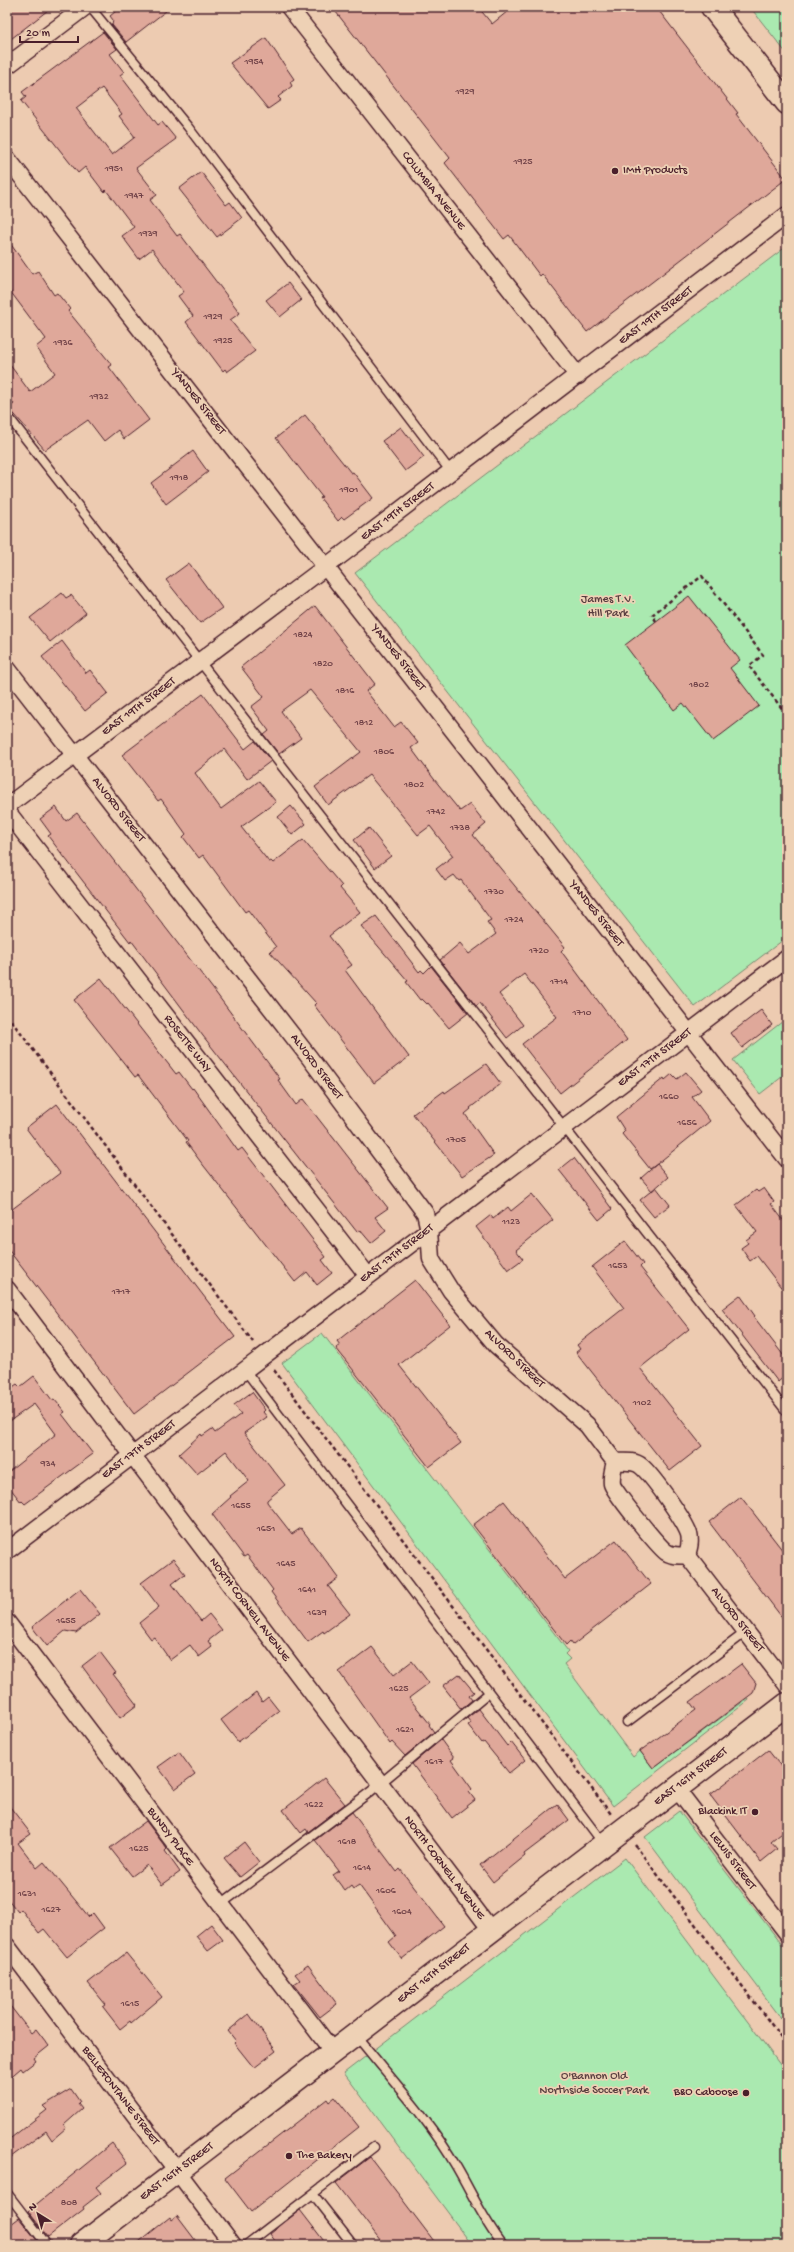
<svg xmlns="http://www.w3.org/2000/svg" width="794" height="2252" font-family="'Gochi Hand',sans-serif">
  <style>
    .green { fill: #aae9b0; stroke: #7a846e }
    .building { fill: #dfa89a; stroke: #4a1f2b; fill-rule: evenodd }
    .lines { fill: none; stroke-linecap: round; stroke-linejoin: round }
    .service-casing { stroke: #4a1f2b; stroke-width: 11 }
    .minor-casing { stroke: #4a1f2b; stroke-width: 19 }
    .secondary-casing { stroke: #4a1f2b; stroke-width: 25 }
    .path { stroke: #4a1f2b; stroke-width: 2.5; stroke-dasharray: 4 3; stroke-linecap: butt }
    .service { stroke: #eed1b5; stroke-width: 8 }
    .minor { stroke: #eed1b5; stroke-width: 16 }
    .secondary { stroke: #eed1b5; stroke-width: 22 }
    .poi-dot { fill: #4a1f2b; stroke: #eed1b5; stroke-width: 1.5 }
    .labels { text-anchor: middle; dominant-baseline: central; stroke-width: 3.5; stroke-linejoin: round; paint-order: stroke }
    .number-label { font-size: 10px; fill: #6f4147 }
    .poi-label { font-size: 12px; fill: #4a1f2b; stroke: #eed1b5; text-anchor: start }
    .street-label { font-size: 12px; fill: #4a1f2b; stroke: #eed1b5 }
    .park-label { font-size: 12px; fill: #583d3f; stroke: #eed1b5 }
  </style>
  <rect width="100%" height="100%" fill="#edcbb1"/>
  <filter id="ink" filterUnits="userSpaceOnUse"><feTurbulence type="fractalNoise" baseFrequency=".025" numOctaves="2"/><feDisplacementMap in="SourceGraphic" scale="8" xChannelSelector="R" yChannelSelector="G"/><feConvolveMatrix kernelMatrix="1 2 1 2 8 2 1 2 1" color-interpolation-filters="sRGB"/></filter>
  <g filter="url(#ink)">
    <path class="green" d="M750,7H787V54Z
      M787,246V937L695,1007L355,573Z
      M787,1018V1073L760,1094L733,1060Z
      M322,1333L568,1651L565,1654L570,1659L564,1664L633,1757L640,1751L653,1768L748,1698L749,1700L613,1806L282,1363Z
      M679,1811L787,1951V2026L645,1837Z
      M625,1858L787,2074V2245H472L344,2073Z"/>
    <path class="building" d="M7,7H52L7,42Z
      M121,7H171L126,42L112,25L113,20L110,16Z
      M332,7H478L492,24L513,7H656L738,113L736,114L786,179L587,332L542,274L540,276L509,235L504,239L445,163L450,158Z
      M103,32L117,49L110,54L124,72L120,75L158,125L162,122L176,139L136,168L157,195L150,200L177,236L180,234L240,313L230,320L255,351L227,372L225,369L223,371L186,322L193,316L178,296L184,292L152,249L139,259L122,236L134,227L106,190L104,192L85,167L78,173L21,101L26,97L22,92ZM102,88L122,114L119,116L135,137L112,155L76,108Z
      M266,38L294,79L290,82L292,86L278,97L281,100L268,109L230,63Z
      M201,172L226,205L230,202L242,218L217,237L179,189Z
      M7,239L32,274L38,271L54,295L57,293L70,309L68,311L112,365L109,367L149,420L124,439L118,430L104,441L88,420L45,450L9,408L14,404L7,395V361L30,392L55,373L36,347L46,339L7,287Z
      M288,283L301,300L280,317L266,300Z
      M305,415L351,473L353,472L373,498L344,519L342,517L338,521L320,498L322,497L276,438Z
      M401,427L424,457L405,471L382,441Z
      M193,451L208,472L166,504L151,483Z
      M189,563L222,608L200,623L166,580Z
      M62,593L66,598L71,595L86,613L50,642L30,618Z
      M689,596L740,660L730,668L759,706L713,741L683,703L674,710L625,645Z
      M315,606L375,684L366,691L394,727L401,722L418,743L411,748L434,779L460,811L470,804L486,824L473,835L565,947L561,951L627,1040L560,1093L522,1044L557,1017L524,974L499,994L523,1025L507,1038L480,1003L476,1006L440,960L460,943L469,954L496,934L487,922L491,920L461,880L459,881L454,875L445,881L436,869L453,856L430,826L418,835L369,775L328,805L315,787L361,752L310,690L281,711L301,738L279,754L264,735L269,731L251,707L264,697L241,667Z
      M62,641L86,673L90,670L108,693L85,711L42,657Z
      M203,694L245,749L255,741L271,761L247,779L224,749L195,773L221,809L259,781L276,802L241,827L269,862L271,861L273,863L303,840L342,886L340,888L360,912L329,936L352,965L345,970L409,1057L374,1083L314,1005L316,1003L270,952L276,947L248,910L245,912L203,855L199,858L183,837L186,834L161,799L158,801L122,755Z
      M291,806L306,824L292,835L278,817Z
      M56,807L66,821L77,813L213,989L280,1079L278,1080L296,1105L303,1099L388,1208L375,1217L386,1231L371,1243L360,1230L357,1232L203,1036L131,940L130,942L48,836L51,834L40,819Z
      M369,828L391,856L375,868L354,840Z
      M376,916L419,972L421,970L424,973L431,966L468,1013L449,1028L428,1003L427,1004L422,999L420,1000L406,982L408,981L361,926Z
      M101,978L176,1074L179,1072L192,1089L193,1088L238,1151L242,1148L326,1257L322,1260L332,1273L317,1285L307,1272L295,1282L200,1161L186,1142L188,1141L138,1075L135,1077L74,1000Z
      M761,1010L772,1025L742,1048L731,1033Z
      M486,1064L501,1084L470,1108L471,1109L465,1114L494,1155L462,1176L413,1114L444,1091L445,1093Z
      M686,1072L701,1090L692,1097L710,1121L657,1164L668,1177L652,1191L641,1178L657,1164L650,1169L622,1134L625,1131L616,1117L664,1078L665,1080L672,1074L677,1079Z
      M57,1104L235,1337L134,1414L7,1248V1213L60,1173L26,1128Z
      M574,1158L612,1209L599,1220L559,1170Z
      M656,1187L670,1205L654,1217L640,1200Z
      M764,1188L774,1202L771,1204L787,1225V1295L757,1256L750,1261L741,1248L748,1243L746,1240L757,1232L736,1205L756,1190L758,1192Z
      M532,1194L553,1220L516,1250L523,1259L508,1270L476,1227L491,1215L493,1219L508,1207L511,1211Z
      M625,1241L643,1264L640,1267L689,1329L640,1368L702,1446L670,1471L576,1352L580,1349L577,1345L624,1308L592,1267Z
      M415,1280L450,1325L399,1365L461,1443L429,1467L336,1348L340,1345L337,1341Z
      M740,1295L755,1316L754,1317L787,1360V1374L778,1382L722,1309Z
      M34,1376L52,1400L54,1399L65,1412L62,1414L93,1454L25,1504L22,1501L21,1502L7,1484V1473L56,1434L34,1404L7,1423V1391L17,1384L20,1387Z
      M252,1392L265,1410L263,1412L267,1417L244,1433L285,1485L267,1500V1502L292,1534L301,1528L339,1578L328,1586L350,1614L324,1633L323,1631L308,1642L271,1592L273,1590L247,1555L244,1557L212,1514L231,1497L230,1496L249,1481L226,1451L197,1474L179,1454L201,1434L202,1436L212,1429L215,1433L241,1414L234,1405Z
      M741,1497L787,1556V1624L709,1522Z
      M504,1501L565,1579L616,1540L651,1584L573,1645L570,1641L566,1645L473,1525Z
      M173,1559L185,1574L172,1584L201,1621L209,1614L222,1630L208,1641L212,1647L199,1657L190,1645L170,1660L154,1637L151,1639L139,1623L159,1607L141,1583Z
      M80,1589L100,1614L76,1633L65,1631L47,1646L32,1627Z
      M372,1647L394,1675L412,1661L429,1683L409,1698L430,1724L429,1725L434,1732L405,1756L392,1742L390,1744L339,1672Z
      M100,1652L116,1673L113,1674L137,1705L120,1718L82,1666Z
      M741,1664L756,1683L753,1693L653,1768L640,1751L696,1710L690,1702Z
      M459,1674L474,1692L469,1696L472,1700L461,1709L443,1686Z
      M256,1693L262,1702L268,1697L279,1711L238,1742L221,1720Z
      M479,1709L507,1746L511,1742L525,1760L509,1773L484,1742L482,1743L468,1725L471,1723L467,1718Z
      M441,1740L454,1758L451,1760L472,1789L469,1792L475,1800L452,1818L412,1764Z
      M768,1750L787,1774V1829L771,1842L777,1849L761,1862L710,1795Z
      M179,1752L195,1774L175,1789L158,1767Z
      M324,1778L345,1804L308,1832L306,1829L301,1833L283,1810Z
      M7,1803L31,1834L18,1843L37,1868L44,1862L89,1917L93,1913L104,1928L67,1957L44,1929L39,1933L21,1909L18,1912L7,1898Z
      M557,1804L569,1820L524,1854L525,1856L493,1882L480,1865Z
      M352,1812L397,1872L400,1869L444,1926L402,1959L389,1942L396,1936L359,1885L353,1889L351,1886L345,1891L333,1875L339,1871L315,1840Z
      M146,1821L167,1849L165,1851L180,1872L162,1885L147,1865L132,1876L110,1848Z
      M244,1842L259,1862L240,1877L224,1858Z
      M211,1924L223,1940L208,1951L196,1936Z
      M126,1953L162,1997L131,2023L130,2021L120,2029L103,2007L106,2005L88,1983Z
      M308,1965L337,2004L320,2017L294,1984L300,1980L295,1974Z
      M7,2002L31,2033L36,2029L49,2046L34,2058L36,2061L23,2071L21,2068L7,2080Z
      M249,2014L276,2051L254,2068L234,2043L236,2041L228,2031Z
      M71,2089L80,2102L78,2104L82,2109L64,2125L66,2128L52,2140L46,2131L7,2160V2141L47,2110L43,2106Z
      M335,2097L359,2127L251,2212L225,2178L327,2099L329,2102Z
      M112,2143L127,2163L96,2187L101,2193L83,2207L84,2209L48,2237L28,2211Z
      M370,2157L389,2182L437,2245H384L336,2183Z
      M300,2210L327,2245H278L270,2234Z
      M177,2216L199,2245H135L170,2217L172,2220Z
      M19,2218L39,2243L37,2245H7V2227Z"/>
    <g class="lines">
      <g class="service-casing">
        <path id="service" d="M90,7L188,127L451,472
          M7,415L787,1412
          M245,1370L603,1843
          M627,1722L746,1632
          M221,1904L370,1792L489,1693
          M356,2035C390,2078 429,2119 456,2166C473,2195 482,2218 503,2245
          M7,2193L47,2245
          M313,2194L353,2245
          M246,2245L374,2147"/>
      </g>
      <g class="minor-casing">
        <path id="minor" d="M289,7L578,376
          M7,66L85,7
          M7,158L787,1159
          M7,668L309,1057L425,1213L429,1230L431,1259L451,1291L496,1345L587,1425L615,1462
          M7,806L344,553L787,215
          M7,811L368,1276
          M7,1289L491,1930
          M615,1462C623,1462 634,1460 641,1466C652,1475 685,1521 689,1534C691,1542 689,1548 687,1555
          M615,1462C613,1469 611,1476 612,1484C613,1491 658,1546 666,1552C672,1556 680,1556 687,1555
          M7,1551L787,958
          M687,1555L787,1685
          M7,1622L333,2052
          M676,1788L787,1933
          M7,1946L233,2245"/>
      </g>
      <g class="secondary-casing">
        <path id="secondary" d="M712,7L787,103
          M81,2245L787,1704"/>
      </g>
      <path class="path" d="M656,621L652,615L702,576L763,655L749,666L787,715
        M7,1015L253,1342
        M274,1370L611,1814
        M635,1845L787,2045"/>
      <use href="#service" class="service"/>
      <use href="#minor" class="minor"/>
      <use href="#secondary" class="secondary"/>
    </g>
  </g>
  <g class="poi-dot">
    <circle cx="615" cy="171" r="4"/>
    <circle cx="755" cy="1812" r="4"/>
    <circle cx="746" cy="2093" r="4"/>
    <circle cx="289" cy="2156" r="4"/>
  </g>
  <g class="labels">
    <g class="number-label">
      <text x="254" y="62">1954</text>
      <text x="465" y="92">1929</text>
      <text x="523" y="162">1925</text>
      <text x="114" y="169">1951</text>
      <text x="134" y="196">1947</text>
      <text x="148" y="234">1939</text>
      <text x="213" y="317">1929</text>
      <text x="223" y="341">1925</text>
      <text x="63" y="343">1936</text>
      <text x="99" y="397">1932</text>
      <text x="179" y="478">1918</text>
      <text x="349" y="490">1901</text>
      <text x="303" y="635">1824</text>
      <text x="323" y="664">1820</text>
      <text x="699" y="685">1802</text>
      <text x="345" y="691">1816</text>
      <text x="364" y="723">1812</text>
      <text x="384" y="752">1806</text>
      <text x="414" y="785">1802</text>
      <text x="436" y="812">1742</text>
      <text x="460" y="828">1738</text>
      <text x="494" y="892">1730</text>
      <text x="514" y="920">1724</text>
      <text x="539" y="951">1720</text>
      <text x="559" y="982">1714</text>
      <text x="582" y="1013">1710</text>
      <text x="669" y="1097">1660</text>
      <text x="687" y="1123">1656</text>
      <text x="456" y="1140">1705</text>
      <text x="511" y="1222">1123</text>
      <text x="618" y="1266">1653</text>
      <text x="121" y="1292">1717</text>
      <text x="642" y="1403">1102</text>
      <text x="48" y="1464">934</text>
      <text x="241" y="1506">1655</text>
      <text x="266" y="1529">1651</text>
      <text x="286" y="1564">1645</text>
      <text x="307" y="1590">1641</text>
      <text x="317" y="1613">1639</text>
      <text x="66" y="1621">1655</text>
      <text x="399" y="1689">1625</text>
      <text x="405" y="1730">1621</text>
      <text x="434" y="1762">1617</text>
      <text x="314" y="1805">1622</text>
      <text x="347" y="1842">1618</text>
      <text x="139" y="1849">1625</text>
      <text x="362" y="1868">1614</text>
      <text x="386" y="1891">1606</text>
      <text x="27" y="1894">1631</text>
      <text x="51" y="1910">1627</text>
      <text x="402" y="1912">1604</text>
      <text x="130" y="2004">1615</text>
      <text x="69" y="2203">808</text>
    </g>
    <g class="poi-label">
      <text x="623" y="171">IMH Products</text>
      <text x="747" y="1812" text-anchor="end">Blackink IT</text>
      <text x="738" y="2093" text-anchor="end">B&amp;O Caboose</text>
      <text x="297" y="2156">The Bakery</text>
    </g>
    <g class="street-label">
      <text transform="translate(433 191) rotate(52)">COLUMBIA AVENUE</text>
      <text transform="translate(656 316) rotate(-37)">EAST 19TH STREET</text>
      <text transform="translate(198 402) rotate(52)">YANDES STREET</text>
      <text transform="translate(398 512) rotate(-37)">EAST 19TH STREET</text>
      <text transform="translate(398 658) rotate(52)">YANDES STREET</text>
      <text transform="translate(139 707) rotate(-37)">EAST 19TH STREET</text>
      <text transform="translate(118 810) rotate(52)">ALVORD STREET</text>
      <text transform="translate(596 914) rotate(52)">YANDES STREET</text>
      <text transform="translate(187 1044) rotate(52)">ROSETTE WAY</text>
      <text transform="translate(655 1058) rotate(-37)">EAST 17TH STREET</text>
      <text transform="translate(316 1067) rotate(53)">ALVORD STREET</text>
      <text transform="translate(397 1254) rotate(-37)">EAST 17TH STREET</text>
      <text transform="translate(514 1359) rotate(44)">ALVORD STREET</text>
      <text transform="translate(139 1450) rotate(-37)">EAST 17TH STREET</text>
      <text transform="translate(249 1610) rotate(53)">NORTH CORNELL AVENUE</text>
      <text transform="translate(737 1620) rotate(52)">ALVORD STREET</text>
      <text transform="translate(691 1777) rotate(-37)">EAST 16TH STREET</text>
      <text transform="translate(170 1837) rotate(53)">BUNDY PLACE</text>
      <text transform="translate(732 1861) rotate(53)">LEWIS STREET</text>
      <text transform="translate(444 1868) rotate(53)">NORTH CORNELL AVENUE</text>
      <text transform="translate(434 1974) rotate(-38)">EAST 16TH STREET</text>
      <text transform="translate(120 2096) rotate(53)">BELLEFONTAINE STREET</text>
      <text transform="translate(177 2172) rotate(-37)">EAST 16TH STREET</text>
    </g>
    <g class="park-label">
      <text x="608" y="600">James T.V.<tspan x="608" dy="14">Hill Park</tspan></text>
      <text x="594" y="2077">O'Bannon Old<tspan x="594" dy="14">Northside Soccer Park</tspan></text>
    </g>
  </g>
  <rect width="794" height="2252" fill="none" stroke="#eed1b5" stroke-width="24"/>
  <rect x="12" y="12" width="770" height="2228" fill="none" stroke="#4a1f2b" stroke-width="1.5" filter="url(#ink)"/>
  <g transform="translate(38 2214) rotate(323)" stroke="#eed1b5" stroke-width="3" paint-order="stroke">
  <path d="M0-3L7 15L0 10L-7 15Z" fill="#4a1f2b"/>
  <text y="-6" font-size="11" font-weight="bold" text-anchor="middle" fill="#4a1f2b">N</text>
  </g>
  <path d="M20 36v6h58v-6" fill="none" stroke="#4a1f2b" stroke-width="2"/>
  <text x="26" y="36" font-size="12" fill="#4a1f2b" stroke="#eed1b5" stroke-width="3" paint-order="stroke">20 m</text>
</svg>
